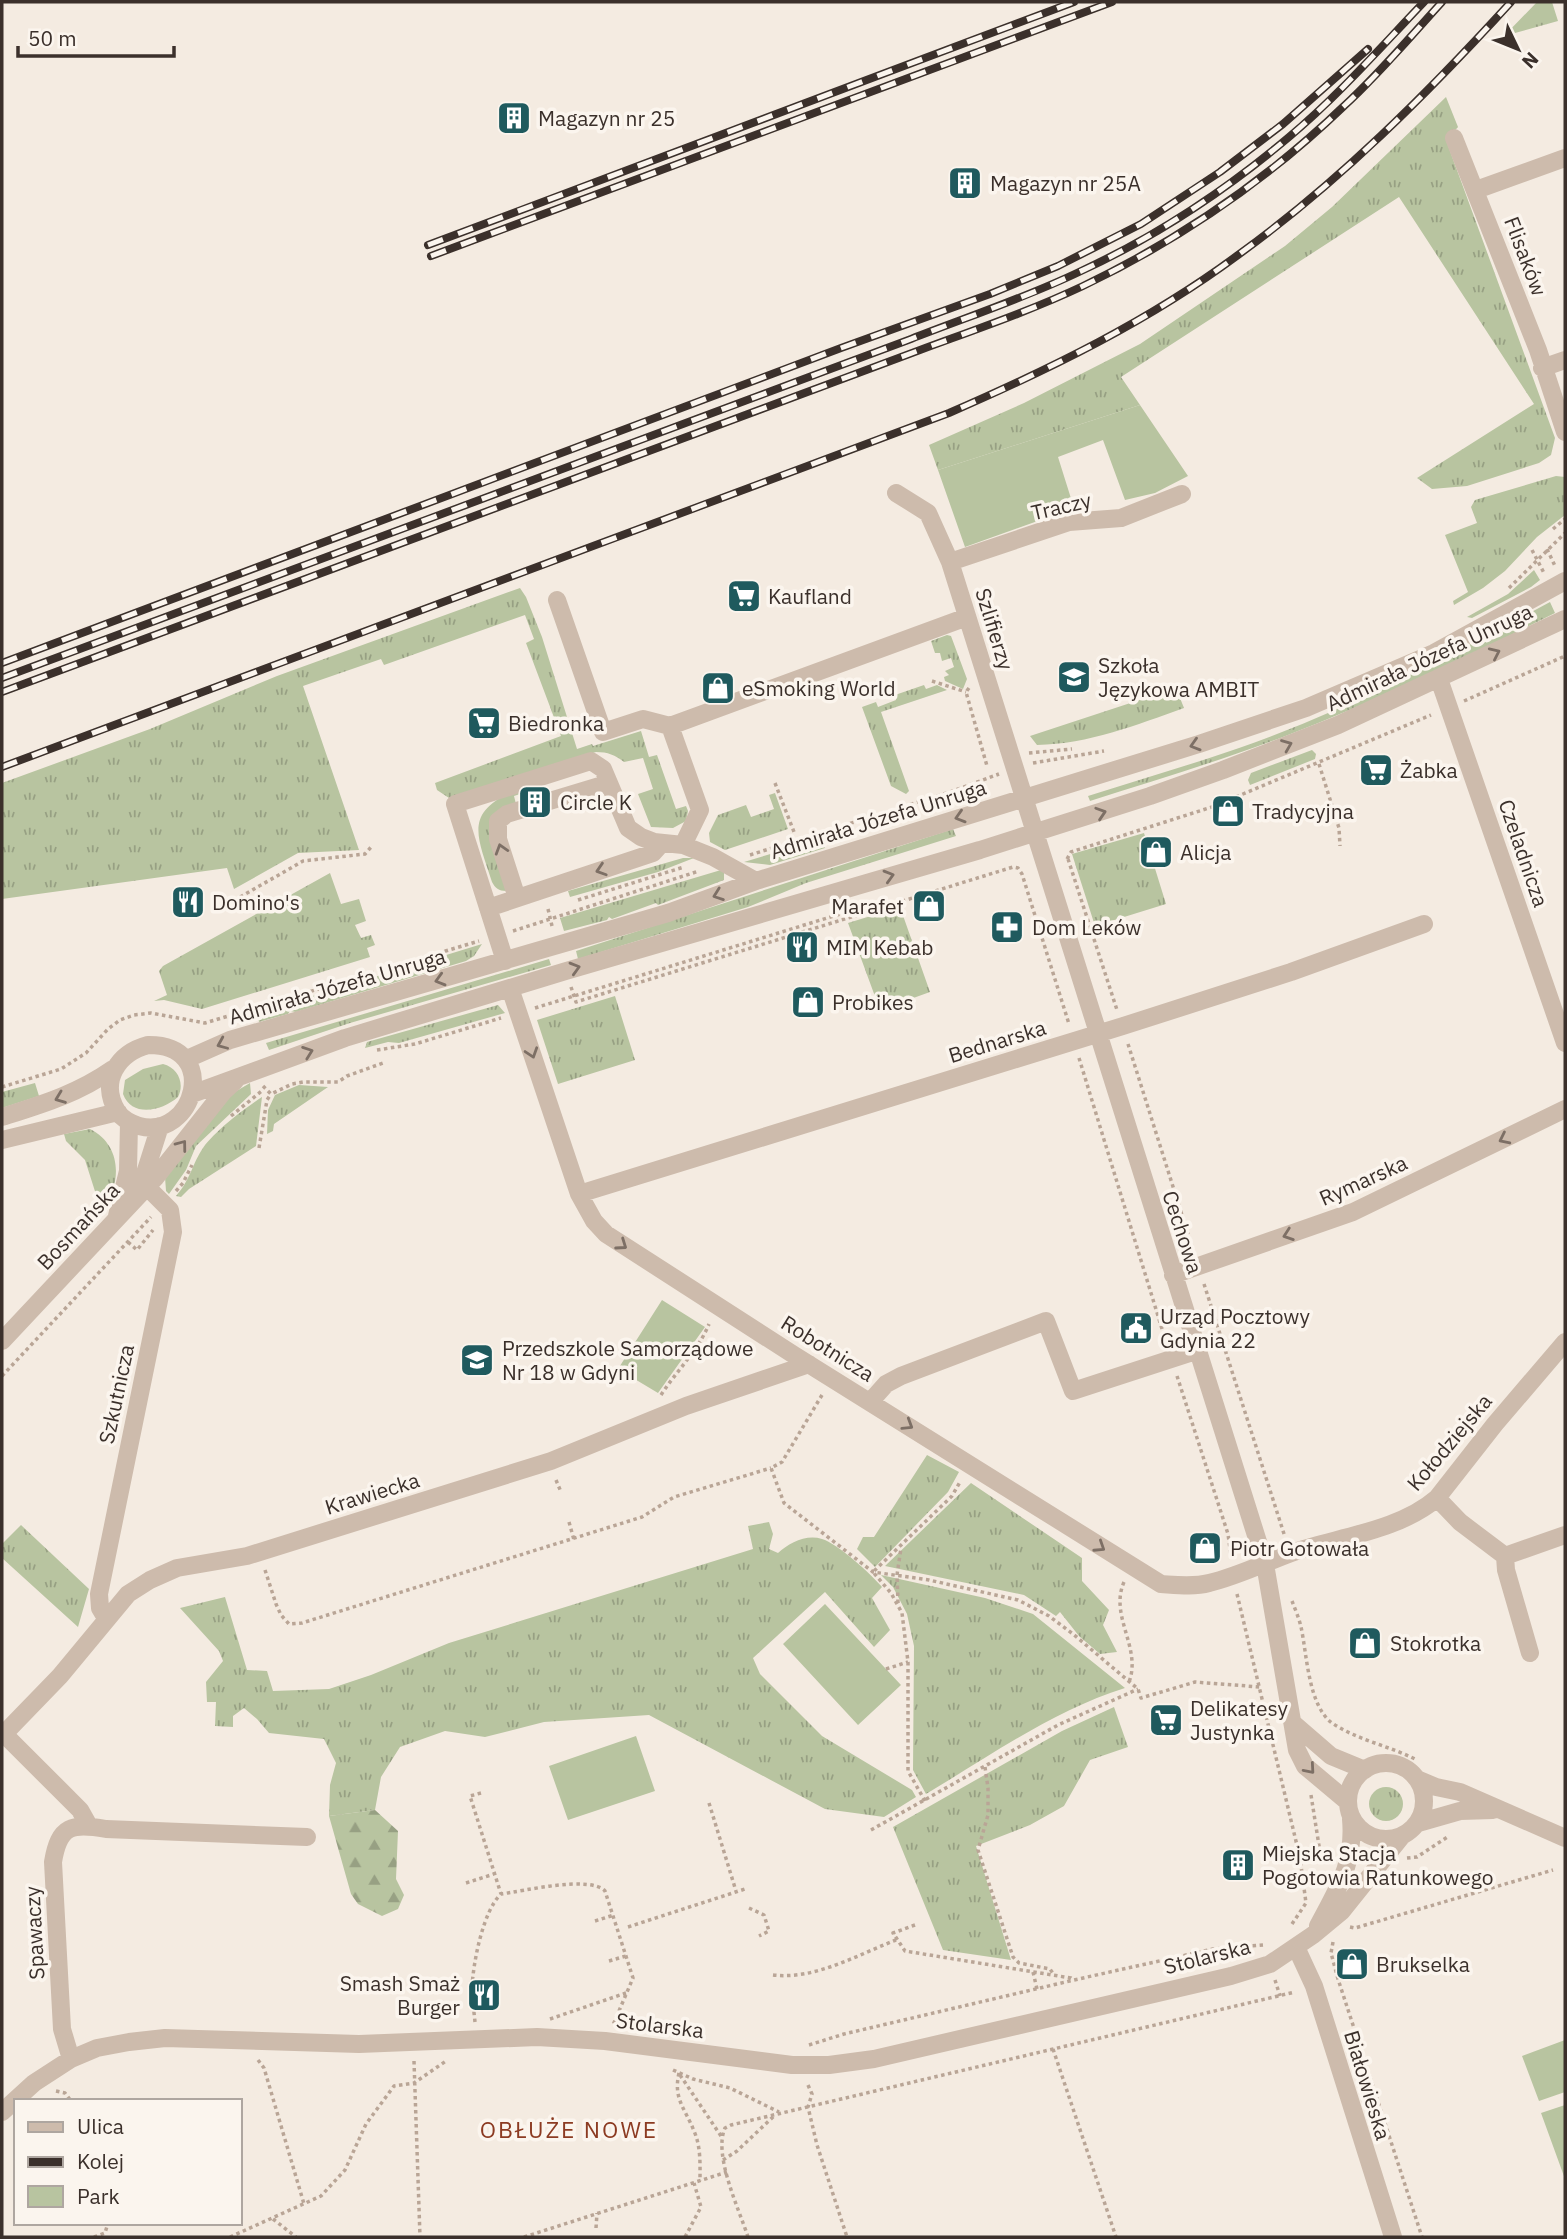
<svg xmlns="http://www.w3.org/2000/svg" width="1567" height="2239" font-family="'IBM Plex Sans',sans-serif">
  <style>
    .grass { fill: url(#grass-tufts) }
    .forest { fill: url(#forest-firs) }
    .green { fill: #b8c4a0 }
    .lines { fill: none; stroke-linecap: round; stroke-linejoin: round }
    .path { stroke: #b9a596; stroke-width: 3.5; stroke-dasharray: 3.5 3.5; stroke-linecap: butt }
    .minor { stroke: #cdbbac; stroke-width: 18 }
    .rail-casing { stroke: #3b302b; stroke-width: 8 }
    .rail { stroke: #fbf5ee; stroke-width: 5; stroke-dasharray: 16; stroke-linecap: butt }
    .oneway { stroke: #7d6f65 }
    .labels { text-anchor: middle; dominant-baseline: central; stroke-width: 7; stroke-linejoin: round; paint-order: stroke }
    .poi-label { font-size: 21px; fill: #3b302b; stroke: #fbf5ee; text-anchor: start }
    .street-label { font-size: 21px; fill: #3b302b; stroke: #fbf5ee }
    .neighbourhood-label { font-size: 23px; letter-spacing: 2px; fill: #8c3b22; stroke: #fbf5ee }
  </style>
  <defs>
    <pattern id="grass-tufts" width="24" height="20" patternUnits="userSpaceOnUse" patternTransform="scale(1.75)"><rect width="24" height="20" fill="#b8c4a0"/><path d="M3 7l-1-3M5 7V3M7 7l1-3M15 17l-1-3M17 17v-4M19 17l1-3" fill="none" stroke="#97a083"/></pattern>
    <pattern id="forest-firs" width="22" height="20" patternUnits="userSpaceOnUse" patternTransform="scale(1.75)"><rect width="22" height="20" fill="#b8c4a0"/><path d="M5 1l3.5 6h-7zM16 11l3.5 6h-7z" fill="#97a083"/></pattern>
  </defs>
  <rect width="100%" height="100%" fill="#f4ebe1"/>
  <path class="grass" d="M1537,2H1552L1558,21L1504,36Z
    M1446,97L1458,127L1446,140L1555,438L1551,455L1539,463L1467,486L1432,489L1417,478L1534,404L1399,197L1121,377L1140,405L938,470L929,445L1024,403L1140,344L1285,246L1332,207Z
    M1556,476L1565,477V515L1537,537L1505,571L1483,588L1454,605L1453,601L1468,592L1445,535L1477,523L1471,507L1475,500Z
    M1534,570L1540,580L1531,587L1472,618L1467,617L1508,594Z
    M520,588L526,597L542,637L577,749L592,744L593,746L641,731L649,757L657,755L676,809L686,806L688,811L686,821L673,828L651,827L638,794L653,789L643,758L624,762C615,755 608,752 596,752L449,798L437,790L435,783L561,736L526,643L534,639L525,615L384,665L381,659L303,686L359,850L298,853L234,889L227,868L2,899V783L150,729L277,676Z
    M1550,602L1555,613C1467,657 1379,700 1288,735C1223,760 1156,780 1090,801L1088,796C1144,778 1201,762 1256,742C1358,705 1455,653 1550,602Z
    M947,635L951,636L967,679L963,689L945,681L944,677L949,675L945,671L954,667L951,658L942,661L940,653H935L931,641Z
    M924,685L926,689L937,685L947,690L881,712L909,791L906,794L891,786L862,707L876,702L878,707L896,700L895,695Z
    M1176,688L1184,708C1136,725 1089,744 1037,745L1030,736Z
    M1312,750L1316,754L1315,759L1250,785L1248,780L1251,773Z
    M521,788L523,793L514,796L516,804L499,810L506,891C499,891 495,888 492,882C476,833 463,811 521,788Z
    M775,793L788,829L725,850L710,842L709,833L718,815L746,805L751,817L774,809L769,795Z
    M953,829L956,836L806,883L748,907L578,959L576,951Z
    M1144,833L1166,904L1095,926L1072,854Z
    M804,844L807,850L824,845L825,848L770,865L744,862Z
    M683,858H694L658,872L570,897L568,891Z
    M721,870L724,872V880L658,905L656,903L612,919L609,917L607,920L564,931L560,918Z
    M330,873L341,904L359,899L366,921L355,925L361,938L371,935L375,945L367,948L370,957L202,1009L164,1000L154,1001L167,995L159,971L163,966Z
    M900,907L930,992L880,1010L848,923Z
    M482,944L474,956L466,961L296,1012L290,1011L288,1014L259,1022L257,1013Z
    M549,959L551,965L350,1023L269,1050L266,1043Z
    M615,996L635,1060L558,1084L537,1020Z
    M498,1005L505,1013L399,1043L388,1042L365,1048L367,1042Z
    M163,1064C178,1068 185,1083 178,1097C162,1111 132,1118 123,1094L125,1080L143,1069Z
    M35,1083L39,1096L2,1108V1092Z
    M250,1083L251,1094L196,1146L186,1170L169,1194L166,1191L165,1177L228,1096Z
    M299,1085L328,1087L274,1124L273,1131L267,1134L268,1110L275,1095Z
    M262,1097L256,1146L189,1189L181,1197L176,1196C191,1179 192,1164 203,1148C216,1130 244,1109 262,1097Z
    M90,1129C122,1145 122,1183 103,1209L100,1207L85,1160L66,1141L64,1134Z
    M927,1455L959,1472L948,1492L875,1567L857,1549L863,1537H874Z
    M971,1483L1082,1558V1581L1109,1610L1103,1625L1117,1652L1100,1654L1079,1636L1060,1612L1056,1616L1024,1595L885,1566Z
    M769,1522L773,1534L769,1549L778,1553C789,1543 806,1534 822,1539C837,1543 872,1575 882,1587L872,1598L890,1630L874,1647L825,1592L753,1658L760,1674L822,1736L912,1790L916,1797L884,1817L825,1809L649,1715L544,1722L485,1737L445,1731L400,1747L381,1777L375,1810L329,1816L330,1785L336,1763L324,1739L269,1733L257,1719L244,1708L233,1716V1727L215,1726L216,1702H207L206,1682L223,1661L219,1651L180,1608L225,1597L247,1670L267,1671L273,1691L329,1689L371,1675L449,1643L753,1549L748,1526Z
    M21,1525L89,1589L78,1627L2,1558V1544Z
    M881,1575L985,1598L1033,1614L1125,1688C1054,1710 990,1756 926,1794L913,1770L914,1646L907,1614L893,1587Z
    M1114,1707L1128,1747L1090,1760L1064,1806L1030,1825L976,1846L1011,1960L943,1950L893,1827L1062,1731Z
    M1369 1804a17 17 0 1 1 34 0a17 17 0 1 1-34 0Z"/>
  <path class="forest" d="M375,1810L398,1831L396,1879L404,1895L398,1909L382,1916L358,1904L351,1894L329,1816Z"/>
  <path class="green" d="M1140,405L1188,476L1155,493L1125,500L1103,440L1058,457L1074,508L965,547L938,470Z
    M662,1300L705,1327L658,1393L618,1369Z
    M825,1604L901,1685L858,1725L783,1644Z
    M636,1736L655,1791L568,1820L549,1766Z
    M1565,2040V2092L1539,2101L1522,2056Z
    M1565,2105V2179L1541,2113Z"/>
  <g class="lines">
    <path class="path" d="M1553,529L1565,519
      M1547,549L1555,566
      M1532,550L1544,573
      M1509,588L1565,533
      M932,681L966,692
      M969,688L966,692L987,766
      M1464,701L1565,656
      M1029,753L1072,749
      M1033,763L1104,751
      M1319,764L1339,828L1340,846
      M775,783L794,832
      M750,855L950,792L999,774
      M1067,859L1071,852L1212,807L1431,715
      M1068,859L1117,1010
      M578,900L684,867
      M228,904L303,861L365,854L372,846
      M548,909L552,926
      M513,931L699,871
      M571,987L576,1002L1013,867L1018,868L1022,874L1069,1024
      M535,1008L879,902
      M1128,1044L1193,1250
      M377,1050L415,1044L501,1018
      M1079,1058L1166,1342
      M263,1086L271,1094L292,1084L303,1082H338L347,1076L383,1063
      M2,1087L61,1069L86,1053L108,1029L120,1020L134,1015L151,1013L205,1023L479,941
      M231,1116L263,1090
      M259,1148L267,1100L271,1094
      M176,1191L183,1183L192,1165
      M128,1242L137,1250L153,1230
      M1204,1284L1285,1537
      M2,1376L151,1217
      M1177,1376L1228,1534L1231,1556
      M661,1395C677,1370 698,1351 709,1324
      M822,1395L782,1462L771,1468L784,1503L873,1572L929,1580L1018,1600L1049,1616L1073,1634L1138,1689L1141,1698L1195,1682L1260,1687
      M556,1480L561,1492
      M569,1522L574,1540
      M265,1570L276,1604L281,1615L289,1624L302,1623L642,1517L674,1497L771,1468
      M1124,1582C1109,1616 1142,1648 1129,1682
      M1237,1594L1300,1858
      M1292,1601C1295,1609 1299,1618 1301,1627C1307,1654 1308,1705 1332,1723C1357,1740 1390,1746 1417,1760
      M898,1603L897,1575L901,1548
      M886,1669L908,1662
      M985,1767L988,1788V1815L978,1850L1013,1957L1019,1963L1050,1969L1054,1975
      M481,1793L470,1796L501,1894
      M1311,1795L1320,1852
      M925,1801L908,1771V1662L902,1613L891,1593L873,1572L952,1496L960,1482
      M709,1803L736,1891
      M871,1830L1058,1725L1138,1689
      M1407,1858L1417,1857L1449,1836
      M466,1883L494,1874
      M749,1908L764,1915L769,1931L759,1936
      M595,1921L614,1915
      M1292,1924L1306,1903L1300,1858L1320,1852L1331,1857
      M915,1925L893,1933L905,1951L1071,1978L1074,1980L1213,1949L1263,1945
      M628,1927L745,1889
      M1350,1927L1355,1928L1553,1870
      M1333,1942L1331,1953L1338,1979L1422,2237
      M609,1961L626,1956
      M1033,1972L1037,1989
      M773,1975C815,1980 857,1955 896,1940
      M1275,1980L1280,1996
      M550,2019L626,1993
      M475,2022C474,2011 472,1999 472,1988C473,1963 483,1911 501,1894C524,1891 590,1875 605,1891L633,1978L613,2025
      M809,2045L844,2034L1074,1980
      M1053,2049L1116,2237
      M258,2060L264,2068L304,2204
      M414,2061L420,2237
      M673,2070L693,2079L730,2088L779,2112
      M679,2073C673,2099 685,2108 694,2131C701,2147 700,2164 700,2181
      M680,2075L721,2136
      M808,2085L812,2094L808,2107L817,2145L847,2237
      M56,2091L65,2093L71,2101
      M723,2160L737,2151L774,2116
      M273,2219L296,2237
      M596,2228L597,2213
      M94,2237L105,2233L108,2223
      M230,2237L321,2196L345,2170L366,2124L394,2086L414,2083L446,2061
      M524,2237L727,2172
      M685,2237L701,2207L694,2183
      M748,2237C739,2209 713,2155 725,2128L731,2125L1295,1992"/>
    <path class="minor" d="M1454,138L1538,350L1565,432
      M1476,190L1565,158
      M1542,368L1565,360
      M896,493L928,513L950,562L1265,1564L1297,1750L1305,1766L1348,1802
      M950,562L1069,522L1121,518L1182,494
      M557,600L603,732L643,719L670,726
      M1439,679L1565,1043
      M683,845L700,810L670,726L967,617
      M517,898L498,839V821L507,814L609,783
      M488,908L653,853L662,843
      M505,961L455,804L591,761L603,769L628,828L641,837L654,842L683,845L713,857L756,881
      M510,988L579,1194L594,1221L606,1234L794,1355L1161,1584C1177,1585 1194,1587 1209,1583C1238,1576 1264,1563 1291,1553C1337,1537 1399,1531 1437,1498L1495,1424L1565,1342
      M148,1045C222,1044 194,1141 139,1126C130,1123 122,1119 117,1111C99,1081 118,1053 148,1045Z
      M187,1059L230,1040L668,913L756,881L1199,744L1306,708L1434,653L1565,581
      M192,1094L345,1038L566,971L980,850L1150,796L1223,770L1338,725L1565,619
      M2,1117C43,1104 77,1094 113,1069
      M2,1140L118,1112
      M140,1189L160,1126
      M579,1194L1123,1026L1291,972L1424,924
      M117,1216L128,1171L129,1123
      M1173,1275L1353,1212L1565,1109
      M2,1341L156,1177L224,1091L235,1081
      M870,1402L886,1384L901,1376L1046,1321L1073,1391L1199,1350
      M1437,1498L1460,1522L1505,1556L1565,1535
      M1505,1556L1506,1570L1530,1653
      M106,1618L100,1608L99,1594L173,1232L170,1210L147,1187
      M1294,1724L1331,1756L1365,1770
      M4,1734L80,1810L89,1826
      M2,1736L60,1676L128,1594L150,1580L177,1568L247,1556L551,1461L686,1406L809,1364
      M1348 1801a38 38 0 1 1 76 0a38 38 0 1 1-76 0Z
      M1417,1779L1436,1787L1460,1792L1565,1838
      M1418,1823L1460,1811L1493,1810
      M1318,1926C1338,1888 1355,1863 1351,1819
      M1296,1947L1314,1986L1393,2237
      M71,2059L62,2029L53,1862C59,1825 72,1823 106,1829L307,1837
      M2,2112L34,2083L71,2059L97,2048L129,2042L165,2038L359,2044L537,2037L605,2041L792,2065H829L874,2059L1231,1976L1270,1964L1313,1935L1342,1911L1402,1836"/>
    <g class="rail-casing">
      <path id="rail" d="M428,245L1074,2
        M431,256L1112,2
        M2,663L841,348L990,294L1058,266L1141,224L1220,172L1283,124L1368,49
        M2,678L911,339C967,317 1025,298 1079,272C1155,237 1225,191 1289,137C1338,96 1380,48 1424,2
        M2,692L920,350C974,330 1030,311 1083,286C1179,240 1267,180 1344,106C1379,74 1410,37 1442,2
        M2,767L949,413C1050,369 1149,321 1238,255C1339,182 1427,94 1511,2"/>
    </g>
    <use href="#rail" class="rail"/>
  </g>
  <defs><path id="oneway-chevron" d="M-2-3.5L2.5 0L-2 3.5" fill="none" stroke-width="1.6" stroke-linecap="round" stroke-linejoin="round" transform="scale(1.75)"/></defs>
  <g class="oneway">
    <use href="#oneway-chevron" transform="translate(1495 653) rotate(-25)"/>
    <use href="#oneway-chevron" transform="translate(1195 745) rotate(163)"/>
    <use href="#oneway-chevron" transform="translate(1287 745) rotate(-22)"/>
    <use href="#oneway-chevron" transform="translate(1101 813) rotate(-18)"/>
    <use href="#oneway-chevron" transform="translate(960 817) rotate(163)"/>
    <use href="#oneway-chevron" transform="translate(501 849) rotate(-107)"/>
    <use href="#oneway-chevron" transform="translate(601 870) rotate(162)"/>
    <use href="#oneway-chevron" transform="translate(889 876) rotate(-16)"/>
    <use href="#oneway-chevron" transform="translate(718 895) rotate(160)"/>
    <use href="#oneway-chevron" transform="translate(575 968) rotate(-16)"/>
    <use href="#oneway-chevron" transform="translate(440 980) rotate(164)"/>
    <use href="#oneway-chevron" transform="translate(222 1044) rotate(157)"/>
    <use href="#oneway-chevron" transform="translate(308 1052) rotate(-20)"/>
    <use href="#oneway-chevron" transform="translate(532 1053) rotate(72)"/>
    <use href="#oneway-chevron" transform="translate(60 1098) rotate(159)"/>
    <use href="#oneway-chevron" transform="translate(1504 1139) rotate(154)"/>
    <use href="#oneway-chevron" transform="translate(182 1145) rotate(-53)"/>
    <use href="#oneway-chevron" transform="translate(1288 1235) rotate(161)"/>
    <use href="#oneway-chevron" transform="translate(622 1245) rotate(35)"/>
    <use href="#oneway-chevron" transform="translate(908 1425) rotate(32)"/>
    <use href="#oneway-chevron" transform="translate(1100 1547) rotate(33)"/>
    <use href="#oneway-chevron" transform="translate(1310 1769) rotate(49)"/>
  </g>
  <defs>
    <g id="building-square" transform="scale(1.75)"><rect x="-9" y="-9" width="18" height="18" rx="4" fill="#1f5a5e" stroke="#fbf5ee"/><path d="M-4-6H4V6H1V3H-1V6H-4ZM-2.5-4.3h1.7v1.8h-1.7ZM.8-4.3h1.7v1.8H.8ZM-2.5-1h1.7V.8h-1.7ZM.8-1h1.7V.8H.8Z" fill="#fff"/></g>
    <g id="supermarket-square" transform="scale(1.75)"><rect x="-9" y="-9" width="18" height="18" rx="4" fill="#1f5a5e" stroke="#fbf5ee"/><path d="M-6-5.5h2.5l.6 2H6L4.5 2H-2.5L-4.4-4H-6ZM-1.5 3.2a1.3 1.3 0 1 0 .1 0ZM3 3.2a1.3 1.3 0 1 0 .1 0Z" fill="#fff"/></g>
    <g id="school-square" transform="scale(1.75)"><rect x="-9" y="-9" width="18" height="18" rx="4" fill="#1f5a5e" stroke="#fbf5ee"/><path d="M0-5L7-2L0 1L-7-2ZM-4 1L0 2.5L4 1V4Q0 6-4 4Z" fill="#fff"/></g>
    <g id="shop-square" transform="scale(1.75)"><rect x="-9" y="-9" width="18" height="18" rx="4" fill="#1f5a5e" stroke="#fbf5ee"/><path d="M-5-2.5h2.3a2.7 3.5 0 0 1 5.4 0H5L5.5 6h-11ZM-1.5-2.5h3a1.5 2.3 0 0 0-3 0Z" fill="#fff"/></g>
    <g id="restaurant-square" transform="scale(1.75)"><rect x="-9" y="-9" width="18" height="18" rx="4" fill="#1f5a5e" stroke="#fbf5ee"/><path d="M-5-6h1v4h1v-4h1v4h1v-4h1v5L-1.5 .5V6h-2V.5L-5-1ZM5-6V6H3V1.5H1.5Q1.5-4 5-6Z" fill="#fff"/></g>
    <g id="pharmacy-square" transform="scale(1.75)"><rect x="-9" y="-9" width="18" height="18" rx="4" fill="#1f5a5e" stroke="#fbf5ee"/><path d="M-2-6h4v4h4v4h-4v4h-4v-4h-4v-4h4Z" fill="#fff"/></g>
    <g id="civic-square" transform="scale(1.75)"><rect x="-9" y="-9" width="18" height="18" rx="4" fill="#1f5a5e" stroke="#fbf5ee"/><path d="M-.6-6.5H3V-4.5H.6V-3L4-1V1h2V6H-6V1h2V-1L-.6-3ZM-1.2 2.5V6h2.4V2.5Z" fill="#fff"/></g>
  </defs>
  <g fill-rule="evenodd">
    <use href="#building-square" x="514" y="118"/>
    <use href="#building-square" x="965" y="183"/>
    <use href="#supermarket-square" x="744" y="596"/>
    <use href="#school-square" x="1074" y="677"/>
    <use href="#shop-square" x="718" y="688"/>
    <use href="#supermarket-square" x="484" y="723"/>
    <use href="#supermarket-square" x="1376" y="770"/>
    <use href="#building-square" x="535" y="802"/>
    <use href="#shop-square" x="1228" y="811"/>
    <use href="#shop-square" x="1156" y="852"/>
    <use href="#restaurant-square" x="188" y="902"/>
    <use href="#shop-square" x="929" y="906"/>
    <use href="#pharmacy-square" x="1007" y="927"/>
    <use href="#restaurant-square" x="802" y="947"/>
    <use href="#shop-square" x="808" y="1002"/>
    <use href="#civic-square" x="1136" y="1328"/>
    <use href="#school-square" x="477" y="1360"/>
    <use href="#shop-square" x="1205" y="1548"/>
    <use href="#shop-square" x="1365" y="1643"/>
    <use href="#supermarket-square" x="1166" y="1720"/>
    <use href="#building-square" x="1238" y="1865"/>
    <use href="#shop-square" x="1352" y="1964"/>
    <use href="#restaurant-square" x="484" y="1995"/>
  </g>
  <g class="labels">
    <g class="poi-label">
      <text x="538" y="118">Magazyn nr 25</text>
      <text x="990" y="183">Magazyn nr 25A</text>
      <text x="768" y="596">Kaufland</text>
      <text x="1098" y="665">Szkoła<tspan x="1098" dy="24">Językowa AMBIT</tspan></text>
      <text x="742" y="688">eSmoking World</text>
      <text x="508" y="723">Biedronka</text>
      <text x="1400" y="770">Żabka</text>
      <text x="560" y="802">Circle K</text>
      <text x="1252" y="811">Tradycyjna</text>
      <text x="1180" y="852">Alicja</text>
      <text x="212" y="902">Domino's</text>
      <text x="904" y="906" text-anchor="end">Marafet</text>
      <text x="1032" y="927">Dom Leków</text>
      <text x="826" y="947">MIM Kebab</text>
      <text x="832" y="1002">Probikes</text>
      <text x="1160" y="1316">Urząd Pocztowy<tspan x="1160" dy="24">Gdynia 22</tspan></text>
      <text x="502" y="1348">Przedszkole Samorządowe<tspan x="502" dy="24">Nr 18 w Gdyni</tspan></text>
      <text x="1230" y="1548">Piotr Gotowała</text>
      <text x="1390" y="1643">Stokrotka</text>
      <text x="1190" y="1708">Delikatesy<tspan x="1190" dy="24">Justynka</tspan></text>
      <text x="1262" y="1853">Miejska Stacja<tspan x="1262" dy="24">Pogotowia Ratunkowego</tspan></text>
      <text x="1376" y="1964">Brukselka</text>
      <text x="460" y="1983" text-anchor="end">Smash Smaż<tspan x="460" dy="24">Burger</tspan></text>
    </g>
    <g class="street-label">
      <text transform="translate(1526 256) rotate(69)">Flisaków</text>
      <text transform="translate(1061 506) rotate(-13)">Traczy</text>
      <text transform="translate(995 629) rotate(73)">Szlifierzy</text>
      <text transform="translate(1429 657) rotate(-25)">Admirała Józefa Unruga</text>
      <text transform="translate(878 819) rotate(-17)">Admirała Józefa Unruga</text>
      <text transform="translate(1524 853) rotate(71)">Czeladnicza</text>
      <text transform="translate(337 986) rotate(-16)">Admirała Józefa Unruga</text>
      <text transform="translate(997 1041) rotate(-17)">Bednarska</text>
      <text transform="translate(1363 1180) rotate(-24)">Rymarska</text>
      <text transform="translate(78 1226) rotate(-47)">Bosmańska</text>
      <text transform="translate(1183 1232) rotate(72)">Cechowa</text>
      <text transform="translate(828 1348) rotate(32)">Robotnicza</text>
      <text transform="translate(116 1394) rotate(-78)">Szkutnicza</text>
      <text transform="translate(1449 1442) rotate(-50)">Kołodziejska</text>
      <text transform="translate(372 1493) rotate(-17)">Krawiecka</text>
      <text transform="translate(34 1933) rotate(-93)">Spawaczy</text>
      <text transform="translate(1207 1956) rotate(-14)">Stolarska</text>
      <text transform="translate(660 2025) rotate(7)">Stolarska</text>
      <text transform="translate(1368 2085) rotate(73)">Białowieska</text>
    </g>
    <g class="neighbourhood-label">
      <text x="569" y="2129">OBŁUŻE NOWE</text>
    </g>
  </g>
  <rect width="1567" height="2239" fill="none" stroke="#3b302b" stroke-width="7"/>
  <rect x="14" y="2099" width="228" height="126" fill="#fbf5ee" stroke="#aea6a0" stroke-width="2"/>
  <rect x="28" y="2122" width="35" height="10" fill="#cdbbac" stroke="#aea6a0" stroke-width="2"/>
  <text x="77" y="2134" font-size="21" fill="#3b302b">Ulica</text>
  <rect x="28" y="2157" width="35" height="10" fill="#3b302b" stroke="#aea6a0" stroke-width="2"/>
  <text x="77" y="2169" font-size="21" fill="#3b302b">Kolej</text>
  <rect x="28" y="2186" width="35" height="21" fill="#b8c4a0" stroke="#aea6a0" stroke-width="2"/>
  <text x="77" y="2204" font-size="21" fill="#3b302b">Park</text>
  <g transform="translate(1518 49) rotate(133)" stroke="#fbf5ee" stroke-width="5" paint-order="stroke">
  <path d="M0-5L12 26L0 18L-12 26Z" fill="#3b302b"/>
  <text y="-10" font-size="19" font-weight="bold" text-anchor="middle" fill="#3b302b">N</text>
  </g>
  <path d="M18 46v10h156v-10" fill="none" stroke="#3b302b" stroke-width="3.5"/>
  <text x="28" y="46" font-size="21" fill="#3b302b" stroke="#fbf5ee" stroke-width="5" paint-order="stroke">50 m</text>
</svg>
